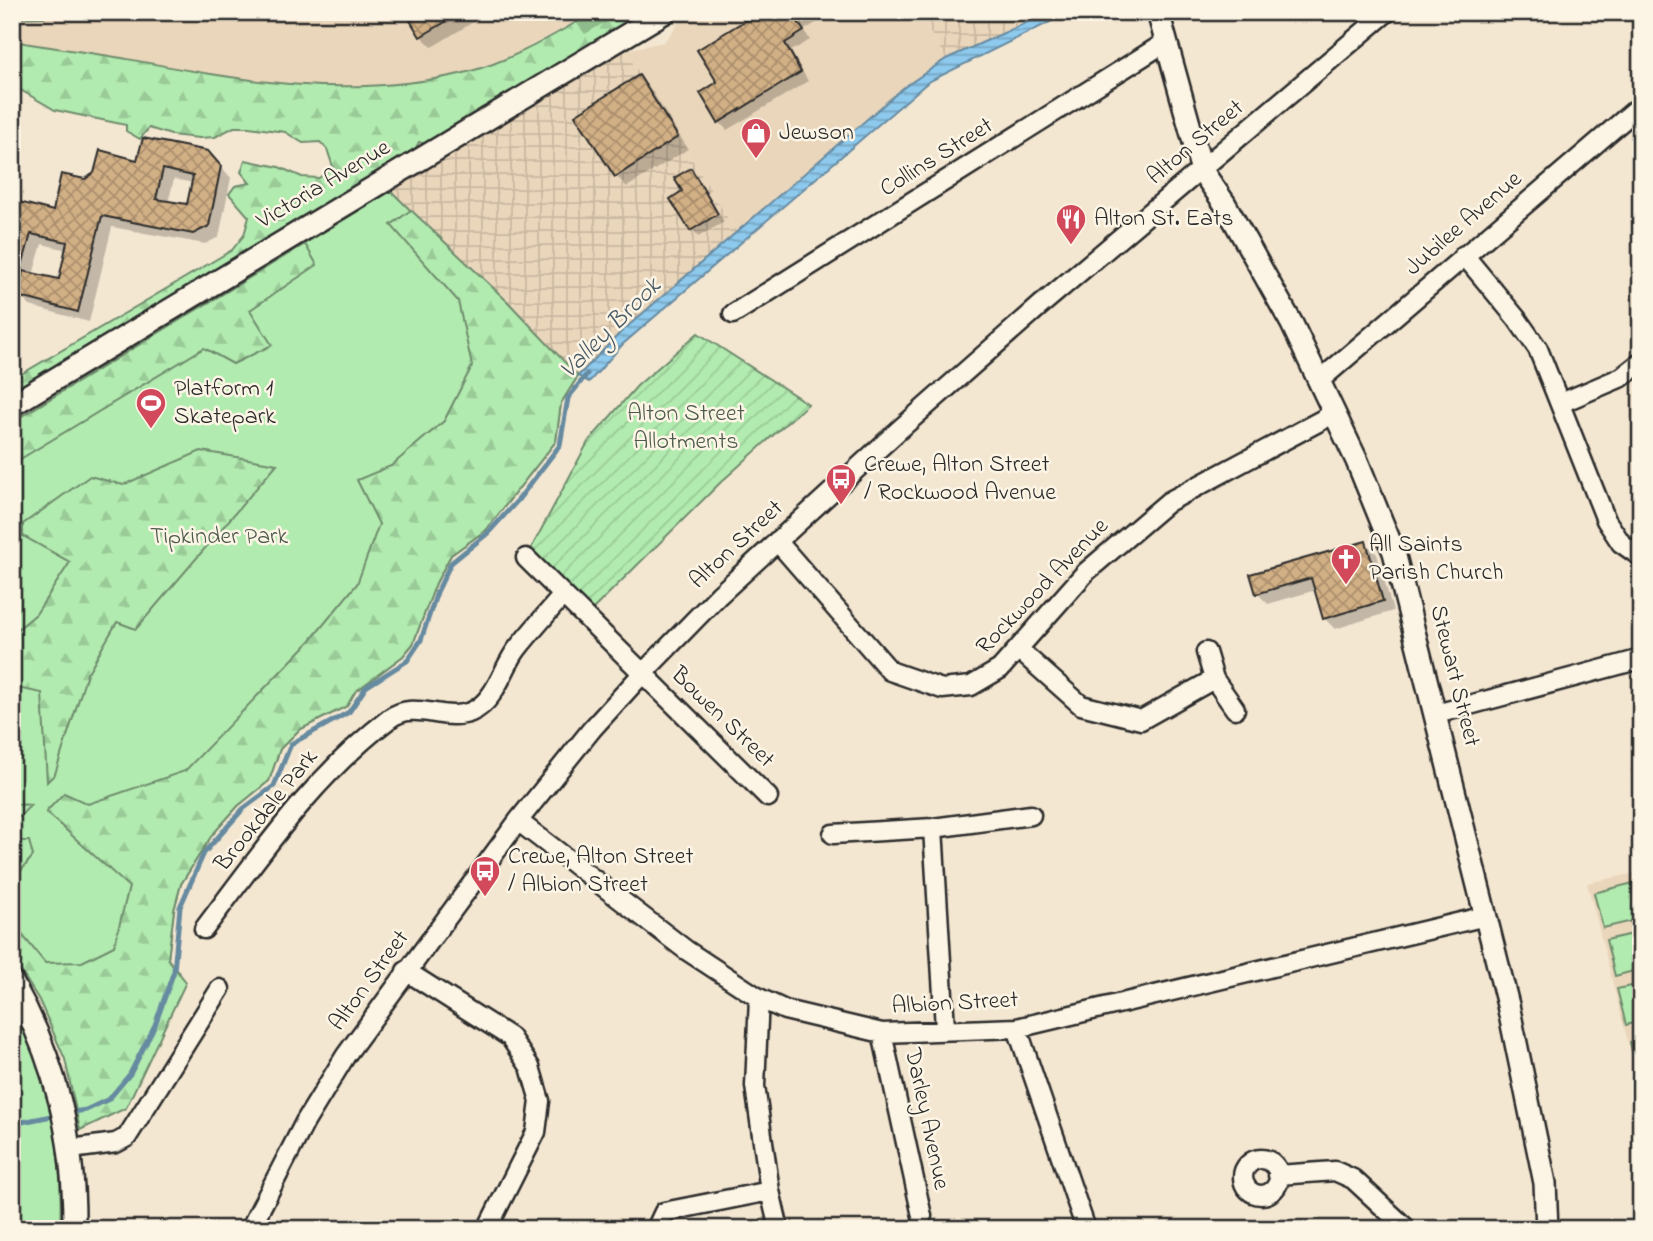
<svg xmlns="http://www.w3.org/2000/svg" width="1653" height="1241" font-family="'Indie Flower',sans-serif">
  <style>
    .built { fill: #ead6bb }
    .industrial { fill: url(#industrial-grid) }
    .green { fill: #b2ebaf; stroke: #6e8b6d; stroke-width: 2 }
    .forest { fill: url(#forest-firs); stroke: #6e8b6d; stroke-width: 2 }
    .garden { fill: url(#garden-furrows); stroke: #6e8b6d; stroke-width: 2 }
    .water { fill: url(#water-rules); stroke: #668aa0; stroke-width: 2 }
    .shadow { fill: #0003; fill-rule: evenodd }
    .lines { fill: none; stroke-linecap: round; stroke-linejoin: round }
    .stream { stroke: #668aa0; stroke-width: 5 }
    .building { fill: url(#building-cross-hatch); stroke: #2b2b2b; stroke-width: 2; fill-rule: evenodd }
    .minor-casing { stroke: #2b2b2b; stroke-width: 23 }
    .tertiary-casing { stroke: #2b2b2b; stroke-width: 26 }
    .minor { stroke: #fcf5e5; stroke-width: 18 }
    .tertiary { stroke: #fcf5e5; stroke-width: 21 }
    .labels { text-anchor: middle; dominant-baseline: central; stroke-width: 5; stroke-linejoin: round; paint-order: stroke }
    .poi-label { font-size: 24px; fill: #2b2b2b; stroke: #fcf5e5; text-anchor: start }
    .street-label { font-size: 24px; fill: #2b2b2b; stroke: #fcf5e5 }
    .park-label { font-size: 24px; fill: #4d5b4c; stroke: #fcf5e5 }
    .water-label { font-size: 26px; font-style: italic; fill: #495b66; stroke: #fcf5e5 }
  </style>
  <defs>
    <pattern id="industrial-grid" width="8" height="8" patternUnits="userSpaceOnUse" patternTransform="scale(1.75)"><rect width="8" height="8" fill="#ead6bb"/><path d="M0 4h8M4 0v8" fill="none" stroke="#c9b8a1"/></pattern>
    <pattern id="forest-firs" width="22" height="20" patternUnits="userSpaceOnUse" patternTransform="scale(1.75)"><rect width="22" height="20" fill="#b2ebaf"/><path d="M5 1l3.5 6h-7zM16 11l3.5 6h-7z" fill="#99ca97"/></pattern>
    <pattern id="garden-furrows" width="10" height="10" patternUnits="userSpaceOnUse" patternTransform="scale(1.75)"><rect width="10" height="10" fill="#b2ebaf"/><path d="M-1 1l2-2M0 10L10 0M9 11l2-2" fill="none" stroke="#99ca97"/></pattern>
    <pattern id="water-rules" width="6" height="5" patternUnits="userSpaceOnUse" patternTransform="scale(1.75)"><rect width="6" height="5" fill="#8ecaee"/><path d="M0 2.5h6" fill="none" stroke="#74a4c1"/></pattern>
    <pattern id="building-cross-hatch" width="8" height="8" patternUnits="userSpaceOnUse" patternTransform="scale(1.75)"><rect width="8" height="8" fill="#d2b085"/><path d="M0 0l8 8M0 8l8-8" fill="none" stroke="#ab8f6d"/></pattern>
  </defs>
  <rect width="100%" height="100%" fill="#f4e7d2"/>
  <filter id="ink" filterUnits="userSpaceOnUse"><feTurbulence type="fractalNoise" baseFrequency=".0143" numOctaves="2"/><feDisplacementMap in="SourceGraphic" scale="14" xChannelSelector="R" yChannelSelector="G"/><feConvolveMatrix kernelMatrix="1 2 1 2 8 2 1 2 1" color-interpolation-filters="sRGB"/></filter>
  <g filter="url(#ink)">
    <path class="built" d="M76,12H594L513,55L467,73L409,84L320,88L238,79L12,41V18Z
      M687,12H918L946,59L903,88L737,233L625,50L664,42Z
      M1641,766V816L1630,769Z
      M1641,872V1093L1587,883Z"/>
    <path class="industrial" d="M918,12H1050L946,59Z
      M625,50L737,233L620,333L578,376L508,302L391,191Z"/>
    <path class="green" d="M391,191L578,376L561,403L556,441L486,530L451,555L436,583L413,644L403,656L355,692L347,706L299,730L280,749L269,781L238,806L212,835L181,884L174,910L168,959L25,976L12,957V422Z
      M1641,881V919L1603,928L1594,893Z
      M1641,932V969L1615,976L1606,940Z
      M1641,984V1021L1626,1025L1617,989Z
      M12,1008C50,1079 64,1148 60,1229H12Z
      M1641,1040V1077L1639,1078L1630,1042Z"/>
    <path class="forest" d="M12,12H48L45,17L12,18Z
      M594,12H646L425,144L419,142L412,155L15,395L14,387L20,375L232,250L244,235L249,217L229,194L235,186L250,183L241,172L245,160L279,167L302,177L319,178L333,167L327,149L320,142L303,143L285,132L249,127H234L215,137L199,138L171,135L149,128L140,139L126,131V125L55,110L12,85V41C49,47 86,52 122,58C239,80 346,101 464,73C510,62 554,35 594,12Z
      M411,210L508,302L578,376L561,403L556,441L486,530L451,555L436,583L413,644L403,656L355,692L347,706L299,730L280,749L269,781L238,806L212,835L181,884L174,910L168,959L186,982L126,1108L80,1130L65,1059L39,1000L12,957V922L45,963L82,962L114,946L129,887L46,812L64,793L88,804L185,771L310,641L357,584L379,524L357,480L391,466L444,421L472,366L458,301L391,225Z
      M305,244L317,265L250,310L272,345L233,364L204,348L12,464V422Z
      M201,451L277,464L136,629L117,622L87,674L55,774L47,782L42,693L12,687V634L36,614L70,562L23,536V524L90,476L123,485Z
      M12,804L31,805L12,824Z
      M17,841H29L33,856L12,882V847Z"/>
    <path class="garden" d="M698,333L808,404L721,482L584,618L526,558L588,442L637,386Z"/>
    <path class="water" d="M1050,12H1070L928,82L623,344L589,382L578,376L620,333L903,88L946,59Z"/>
    <path class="shadow" d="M407,12H490L432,47L421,36Z
      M568,12H623L585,34Z
      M761,12H835L804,30L810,40L791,51L808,81L727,130L719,122L720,83Z
      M639,77L650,88L688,149L627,187L616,176Z
      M139,162L219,164L231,178L219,237L205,244L112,227L89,322L30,306L19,295L24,276L12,274V202L55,213L86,180ZM174,179L193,183L188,206L168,203ZM42,244L67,250L61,282L33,275Z
      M690,170L724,222L698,237L673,199L685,192Z
      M1366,543L1377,554L1393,611L1335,629L1324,618L1316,590L1268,604L1257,593Z"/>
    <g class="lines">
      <path class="stream" d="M67,1113L86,1110L109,1099L130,1074L155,1025L174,971L180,907L204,853L243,809L274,786L291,744L349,712L366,687L407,661L421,640L437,592L451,563L488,533L518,500L560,445L568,398L587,374
        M12,1124L57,1115"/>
    </g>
    <path class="building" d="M405,12H462L420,37Z
      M759,12H814L798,22L804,31L785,43L801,72L718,123L700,93L717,82L697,50Z
      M639,75L678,137L615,177L575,115Z
      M143,138L208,151L221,166L209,226L193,234L102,216L78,312L17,296L23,271L59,279L67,242L31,234L16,287H12V200L53,211L61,174L85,179L94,173L100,150L137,160ZM163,169L193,176L187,204L156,199Z
      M691,168L718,214L690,231L670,199L682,191L674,178Z
      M1366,541L1383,601L1323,619L1311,578L1256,594L1250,574Z"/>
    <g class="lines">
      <g class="minor-casing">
        <path id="minor" d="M1464,255L1517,319L1538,349L1606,520L1621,543L1641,557
          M733,314L1166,42
          M1319,381L1641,105
          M1561,403L1622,377L1641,362
          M777,541L890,671L942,689L971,686L1000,669L1086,572L1168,502L1335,413
          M526,558L768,797
          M1018,649L1081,705L1141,720L1214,679
          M1206,652L1214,679L1235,709
          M1436,714L1641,659
          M518,821L686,950L759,998L785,1010L882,1033L1017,1028L1486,916
          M933,828L945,1028
          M833,834L933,828L1031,815
          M204,929C261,854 313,777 389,719C415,699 443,723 471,712C496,701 502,669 517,649C531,631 547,614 562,596
          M406,971L510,1037L530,1067L540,1101L536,1132L487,1229
          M759,998L755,1086L770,1191L779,1229
          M1017,1028L1086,1229
          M882,1033L922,1216
          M71,1149L116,1143L127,1137L220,989
          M1243 1177a18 18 0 1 1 36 0a18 18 0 1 1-36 0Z
          M1278,1175L1335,1171L1353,1179L1407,1229
          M250,1229L305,1122L346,1055L518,821L592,729L642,674L719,595L899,430L1042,304L1387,12
          M656,1229L664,1212L770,1191"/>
      </g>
      <g class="tertiary-casing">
        <path id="tertiary" d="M1158,12L1202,171L1225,204L1292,324L1357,461L1394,552L1508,1005L1545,1183L1547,1229
          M12,405L665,12
          M12,982C56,1060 75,1140 74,1229"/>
      </g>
      <use href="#minor" class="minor"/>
      <use href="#tertiary" class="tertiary"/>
    </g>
  </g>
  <defs>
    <g id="shop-pin" transform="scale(1.575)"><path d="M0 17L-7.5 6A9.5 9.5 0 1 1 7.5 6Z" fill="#d1495b" stroke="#fcf5e5"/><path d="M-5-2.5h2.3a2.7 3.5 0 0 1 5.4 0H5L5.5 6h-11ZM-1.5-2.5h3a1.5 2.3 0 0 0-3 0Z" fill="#fff"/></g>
    <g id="restaurant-pin" transform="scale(1.575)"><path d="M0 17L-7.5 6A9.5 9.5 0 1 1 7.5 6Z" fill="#d1495b" stroke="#fcf5e5"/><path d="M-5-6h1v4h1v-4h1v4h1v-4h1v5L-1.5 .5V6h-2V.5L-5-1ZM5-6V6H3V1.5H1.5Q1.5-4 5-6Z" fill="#fff"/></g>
    <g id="stadium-pin" transform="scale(1.575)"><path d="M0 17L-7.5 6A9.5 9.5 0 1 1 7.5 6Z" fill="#d1495b" stroke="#fcf5e5"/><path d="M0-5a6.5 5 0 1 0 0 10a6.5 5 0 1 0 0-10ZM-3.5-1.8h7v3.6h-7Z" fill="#fff"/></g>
    <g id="bus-pin" transform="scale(1.575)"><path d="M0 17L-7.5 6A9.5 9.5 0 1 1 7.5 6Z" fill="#d1495b" stroke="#fcf5e5"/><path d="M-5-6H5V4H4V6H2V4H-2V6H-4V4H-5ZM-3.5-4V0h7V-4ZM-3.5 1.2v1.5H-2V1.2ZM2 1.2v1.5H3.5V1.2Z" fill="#fff"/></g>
    <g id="church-pin" transform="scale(1.575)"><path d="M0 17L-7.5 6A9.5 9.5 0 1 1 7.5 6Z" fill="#d1495b" stroke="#fcf5e5"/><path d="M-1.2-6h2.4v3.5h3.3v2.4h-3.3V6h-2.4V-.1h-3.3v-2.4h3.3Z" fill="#fff"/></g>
  </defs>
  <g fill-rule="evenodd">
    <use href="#shop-pin" x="756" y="133"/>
    <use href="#restaurant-pin" x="1071" y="219"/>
    <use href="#stadium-pin" x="151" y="403"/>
    <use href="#bus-pin" x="841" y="479"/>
    <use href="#church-pin" x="1346" y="559"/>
    <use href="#bus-pin" x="485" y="871"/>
  </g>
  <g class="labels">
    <g class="poi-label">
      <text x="779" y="133">Jewson</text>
      <text x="1094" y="219">Alton St. Eats</text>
      <text x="174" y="389">Platform 1<tspan x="174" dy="28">Skatepark</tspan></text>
      <text x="864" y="465">Crewe, Alton Street<tspan x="864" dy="28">/ Rockwood Avenue</tspan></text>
      <text x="1369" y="545">All Saints<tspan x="1369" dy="28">Parish Church</tspan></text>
      <text x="508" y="857">Crewe, Alton Street<tspan x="508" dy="28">/ Albion Street</tspan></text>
    </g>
    <g class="street-label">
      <text transform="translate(1196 143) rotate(-40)">Alton Street</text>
      <text transform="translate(937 158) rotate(-32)">Collins Street</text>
      <text transform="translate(324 185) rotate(-31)">Victoria Avenue</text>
      <text transform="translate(1464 224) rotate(-41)">Jubilee Avenue</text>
      <text transform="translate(737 545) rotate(-43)">Alton Street</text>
      <text transform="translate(1043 587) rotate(-46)">Rockwood Avenue</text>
      <text transform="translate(1454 676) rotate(76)">Stewart Street</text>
      <text transform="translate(722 718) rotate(44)">Bowen Street</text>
      <text transform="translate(267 811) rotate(-51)">Brookdale Park</text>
      <text transform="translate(370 981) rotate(-54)">Alton Street</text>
      <text transform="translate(955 1004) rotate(-3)">Albion Street</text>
      <text transform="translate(926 1119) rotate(78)">Darley Avenue</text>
    </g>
    <g class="park-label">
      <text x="686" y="414">Alton Street<tspan x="686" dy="28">Allotments</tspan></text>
      <text x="219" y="537">Tipkinder Park</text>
    </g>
    <g class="water-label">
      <text transform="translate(611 329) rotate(-45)">Valley Brook</text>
    </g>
  </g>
  <rect width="1653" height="1241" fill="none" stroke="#fcf5e5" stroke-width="42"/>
  <rect x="21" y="21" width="1611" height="1199" fill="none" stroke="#2b2b2b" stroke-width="2.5" filter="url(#ink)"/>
</svg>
